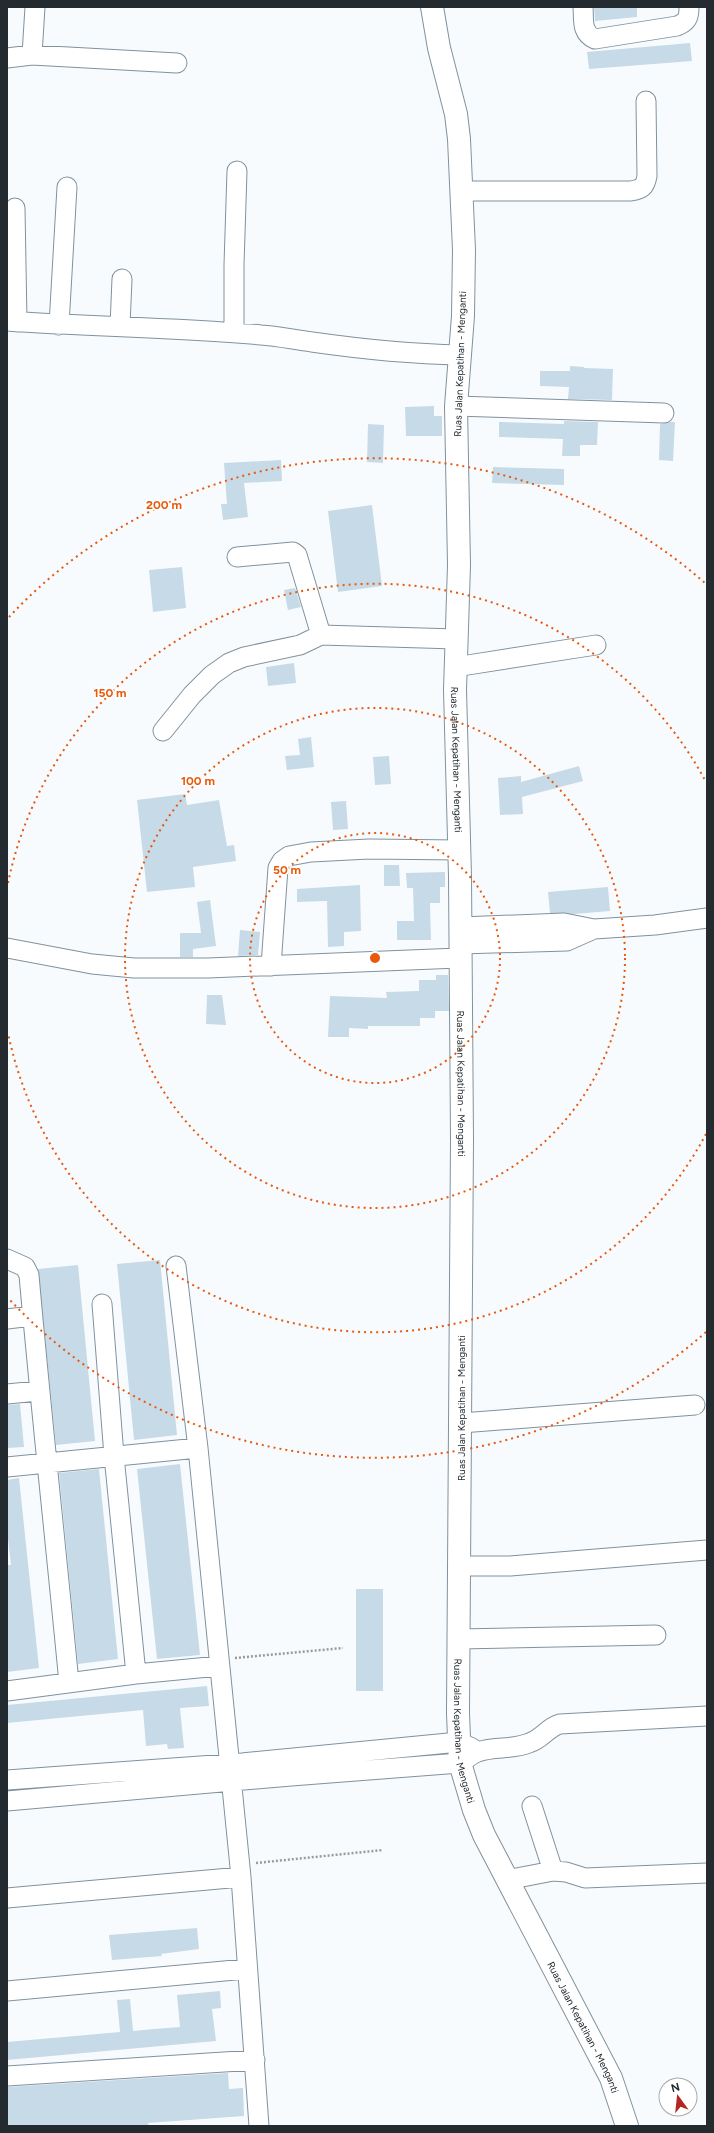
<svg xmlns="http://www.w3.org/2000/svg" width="714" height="2133" font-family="Figtree,sans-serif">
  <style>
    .building { fill: #c7dae7 }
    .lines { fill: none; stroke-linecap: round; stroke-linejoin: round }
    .minor-casing { stroke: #80929e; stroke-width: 21 }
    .major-casing { stroke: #80929e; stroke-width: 24 }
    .path { stroke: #969b9f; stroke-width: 2.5; stroke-dasharray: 2 2; stroke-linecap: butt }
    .minor { stroke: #fff; stroke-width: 19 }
    .major { stroke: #fff; stroke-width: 22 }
    .ring { fill: none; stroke: #e8590c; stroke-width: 2; stroke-dasharray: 2 4 }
    .labels { text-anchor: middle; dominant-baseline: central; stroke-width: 3.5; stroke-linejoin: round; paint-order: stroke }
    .street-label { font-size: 10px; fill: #232b30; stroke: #fff }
    .centre { fill: #e8590c; stroke: #fff; stroke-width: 2 }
    .ring-label { font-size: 12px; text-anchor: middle; font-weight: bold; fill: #e8590c; stroke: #fff; stroke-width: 3.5; stroke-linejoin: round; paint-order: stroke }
  </style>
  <rect width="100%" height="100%" fill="#f8fbfe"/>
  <path class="building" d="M594,7H637V17L595,21Z
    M690,43L692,61L589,69L587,52Z
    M570,366L584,367V368L613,369L612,400L568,399L569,387L540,386V371H570Z
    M434,406V416H442V436H406L405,407Z
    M564,421L598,422L597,445H580V456H562L563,439L499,437V422L564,424Z
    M670,422H675L673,461L659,460L660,424Z
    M368,424L384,425L383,463L367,462Z
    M281,460L282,481L244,483L248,517L223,520L221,504H227L224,463Z
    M493,467L564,469V485L492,483Z
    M372,505L382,586L338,592L328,511Z
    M182,567L186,608L153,612L149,570Z
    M295,588L301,607L288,610L284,590Z
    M294,663L296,683L268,686L266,667Z
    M311,737L314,767L287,770L285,756L300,755L298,739Z
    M389,756L391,784L375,785L373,757Z
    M579,766L583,781L522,797L523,814L500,815L498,778L521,776V782Z
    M185,794L187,805L219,800L227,846L234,845L236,861L193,867L195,887L147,892L137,800Z
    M346,801L348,829L333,830L331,802Z
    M384,865H399L400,886H384Z
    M445,872V887H440V903H430L431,940H397V921H414L413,888H407L406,873Z
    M360,885L361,931L344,932V946L328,947L327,901L297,902V889Z
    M608,887L610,911L574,914L550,913L548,892Z
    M210,900L216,946L193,949V957H180V933H201L197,902Z
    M240,930L260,932L258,955L238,956Z
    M436,975H448L449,1011H435V1018H420V1026H368V1029L349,1028V1037H328L330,996L387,998L386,992L419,991V980H436Z
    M207,995H222L226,1025L206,1024Z
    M160,1260L177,1435L134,1440L117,1264Z
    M78,1265L95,1441L56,1445L38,1269Z
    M20,1404L24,1447L7,1448V1405Z
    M180,1464L200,1655L157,1659L137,1469Z
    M99,1469L118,1659L78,1664L59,1473Z
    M19,1478L39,1668L7,1672V1565H11L7,1530V1480Z
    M356,1589H383V1691H356Z
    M207,1686L209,1706L180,1708L184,1748L168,1749L167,1744L146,1746L143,1710L7,1723V1705Z
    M197,1928L199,1949L161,1954L162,1956L112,1960L109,1935Z
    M220,1991L221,2008L212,2009L216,2041L7,2060V2042L120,2032L117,2000L130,1999L133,2031L154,2029L180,2027L177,1995Z
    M228,2073L229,2089L243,2088L244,2116L148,2123L149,2126H7V2087Z"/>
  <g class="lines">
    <g class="minor-casing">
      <path id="minor" d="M583,7C584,20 581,33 595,39L677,26C687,22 689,18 689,7
        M32,55L35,7
        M7,58L32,55L177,63
        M462,191H631C642,189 645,187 647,176L646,101
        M15,208L17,322
        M7,321C92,327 177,327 261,335C278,336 295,340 312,342C361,349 411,354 460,355
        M59,325L67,187
        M120,326L122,279
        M234,332V265L237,171
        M456,406L664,413
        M237,557L293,552L297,555L321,635
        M455,667L596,645
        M163,731L192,695L212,675L229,663L244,657L300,645L321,635L456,639
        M460,927L564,923L594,929L655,925L707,918
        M460,944L567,941L594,929
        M7,948L92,964L134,968H208L459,958
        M271,966L278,868L282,861L289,856L311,852L369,849L459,850
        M7,1259L25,1267L29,1275C41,1411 56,1547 69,1683
        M176,1266L198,1448L241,1877L259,2126
        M102,1304L114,1456L136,1674
        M7,1319L32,1316
        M7,1394L38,1391
        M461,1423L695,1405
        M7,1467L198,1448
        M460,1566H510L707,1550
        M459,1639L656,1635
        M7,1691L136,1674L219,1666
        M7,1780L242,1763L459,1742L472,1748
        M7,1801L291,1776L460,1763C466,1760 471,1754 478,1752C493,1746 513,1750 529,1743C542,1739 548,1727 560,1724L707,1716
        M532,1806L553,1871
        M507,1880L553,1871L566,1872L585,1878L707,1873
        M7,1898L241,1877
        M7,1991L246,1969
        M7,2076L255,2060"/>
    </g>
    <g class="major-casing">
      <g id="major">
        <path id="s1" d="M432,7L439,48L456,114L459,139L464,250L463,316L456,406L459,565L455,690L460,876L462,1139L458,1713L460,1763L474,1810L484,1835L611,2078L627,2126"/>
      </g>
    </g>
    <path class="path" d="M235,1658L343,1648
      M256,1863L383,1850"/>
    <use href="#minor" class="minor"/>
    <use href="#major" class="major"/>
  </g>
  <g class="ring">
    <circle cx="375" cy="958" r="125"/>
    <circle cx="375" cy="958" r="250"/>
    <path d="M706 1134A375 375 0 0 1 8 1033M8 883A375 375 0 0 1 706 782"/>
    <path d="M706 1332A500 500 0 0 1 9 1299M9 617A500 500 0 0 1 706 584"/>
  </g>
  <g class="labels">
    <g class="street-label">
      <text transform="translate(460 364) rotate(-88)">Ruas Jalan Kepatihan - Menganti</text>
      <text stroke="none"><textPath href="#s1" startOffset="756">Ruas Jalan Kepatihan - Menganti</textPath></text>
      <text stroke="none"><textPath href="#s1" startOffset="1080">Ruas Jalan Kepatihan - Menganti</textPath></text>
      <text transform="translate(461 1408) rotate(-90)">Ruas Jalan Kepatihan - Menganti</text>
      <text stroke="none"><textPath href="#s1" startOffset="1728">Ruas Jalan Kepatihan - Menganti</textPath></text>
      <text stroke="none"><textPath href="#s1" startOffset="2052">Ruas Jalan Kepatihan - Menganti</textPath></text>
    </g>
  </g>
  <circle cx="375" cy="958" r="6" class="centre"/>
  <g class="ring-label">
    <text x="164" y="509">200 m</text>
    <text x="110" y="697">150 m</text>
    <text x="198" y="785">100 m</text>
    <text x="287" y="874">50 m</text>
  </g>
  <rect width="714" height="2133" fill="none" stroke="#232b30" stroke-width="16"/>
  <g transform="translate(678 2097) rotate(345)"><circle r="19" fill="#ffffff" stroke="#a7aaac"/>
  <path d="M0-3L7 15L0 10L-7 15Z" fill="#b4251d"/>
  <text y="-6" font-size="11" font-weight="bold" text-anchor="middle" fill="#232b30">N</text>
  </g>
</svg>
